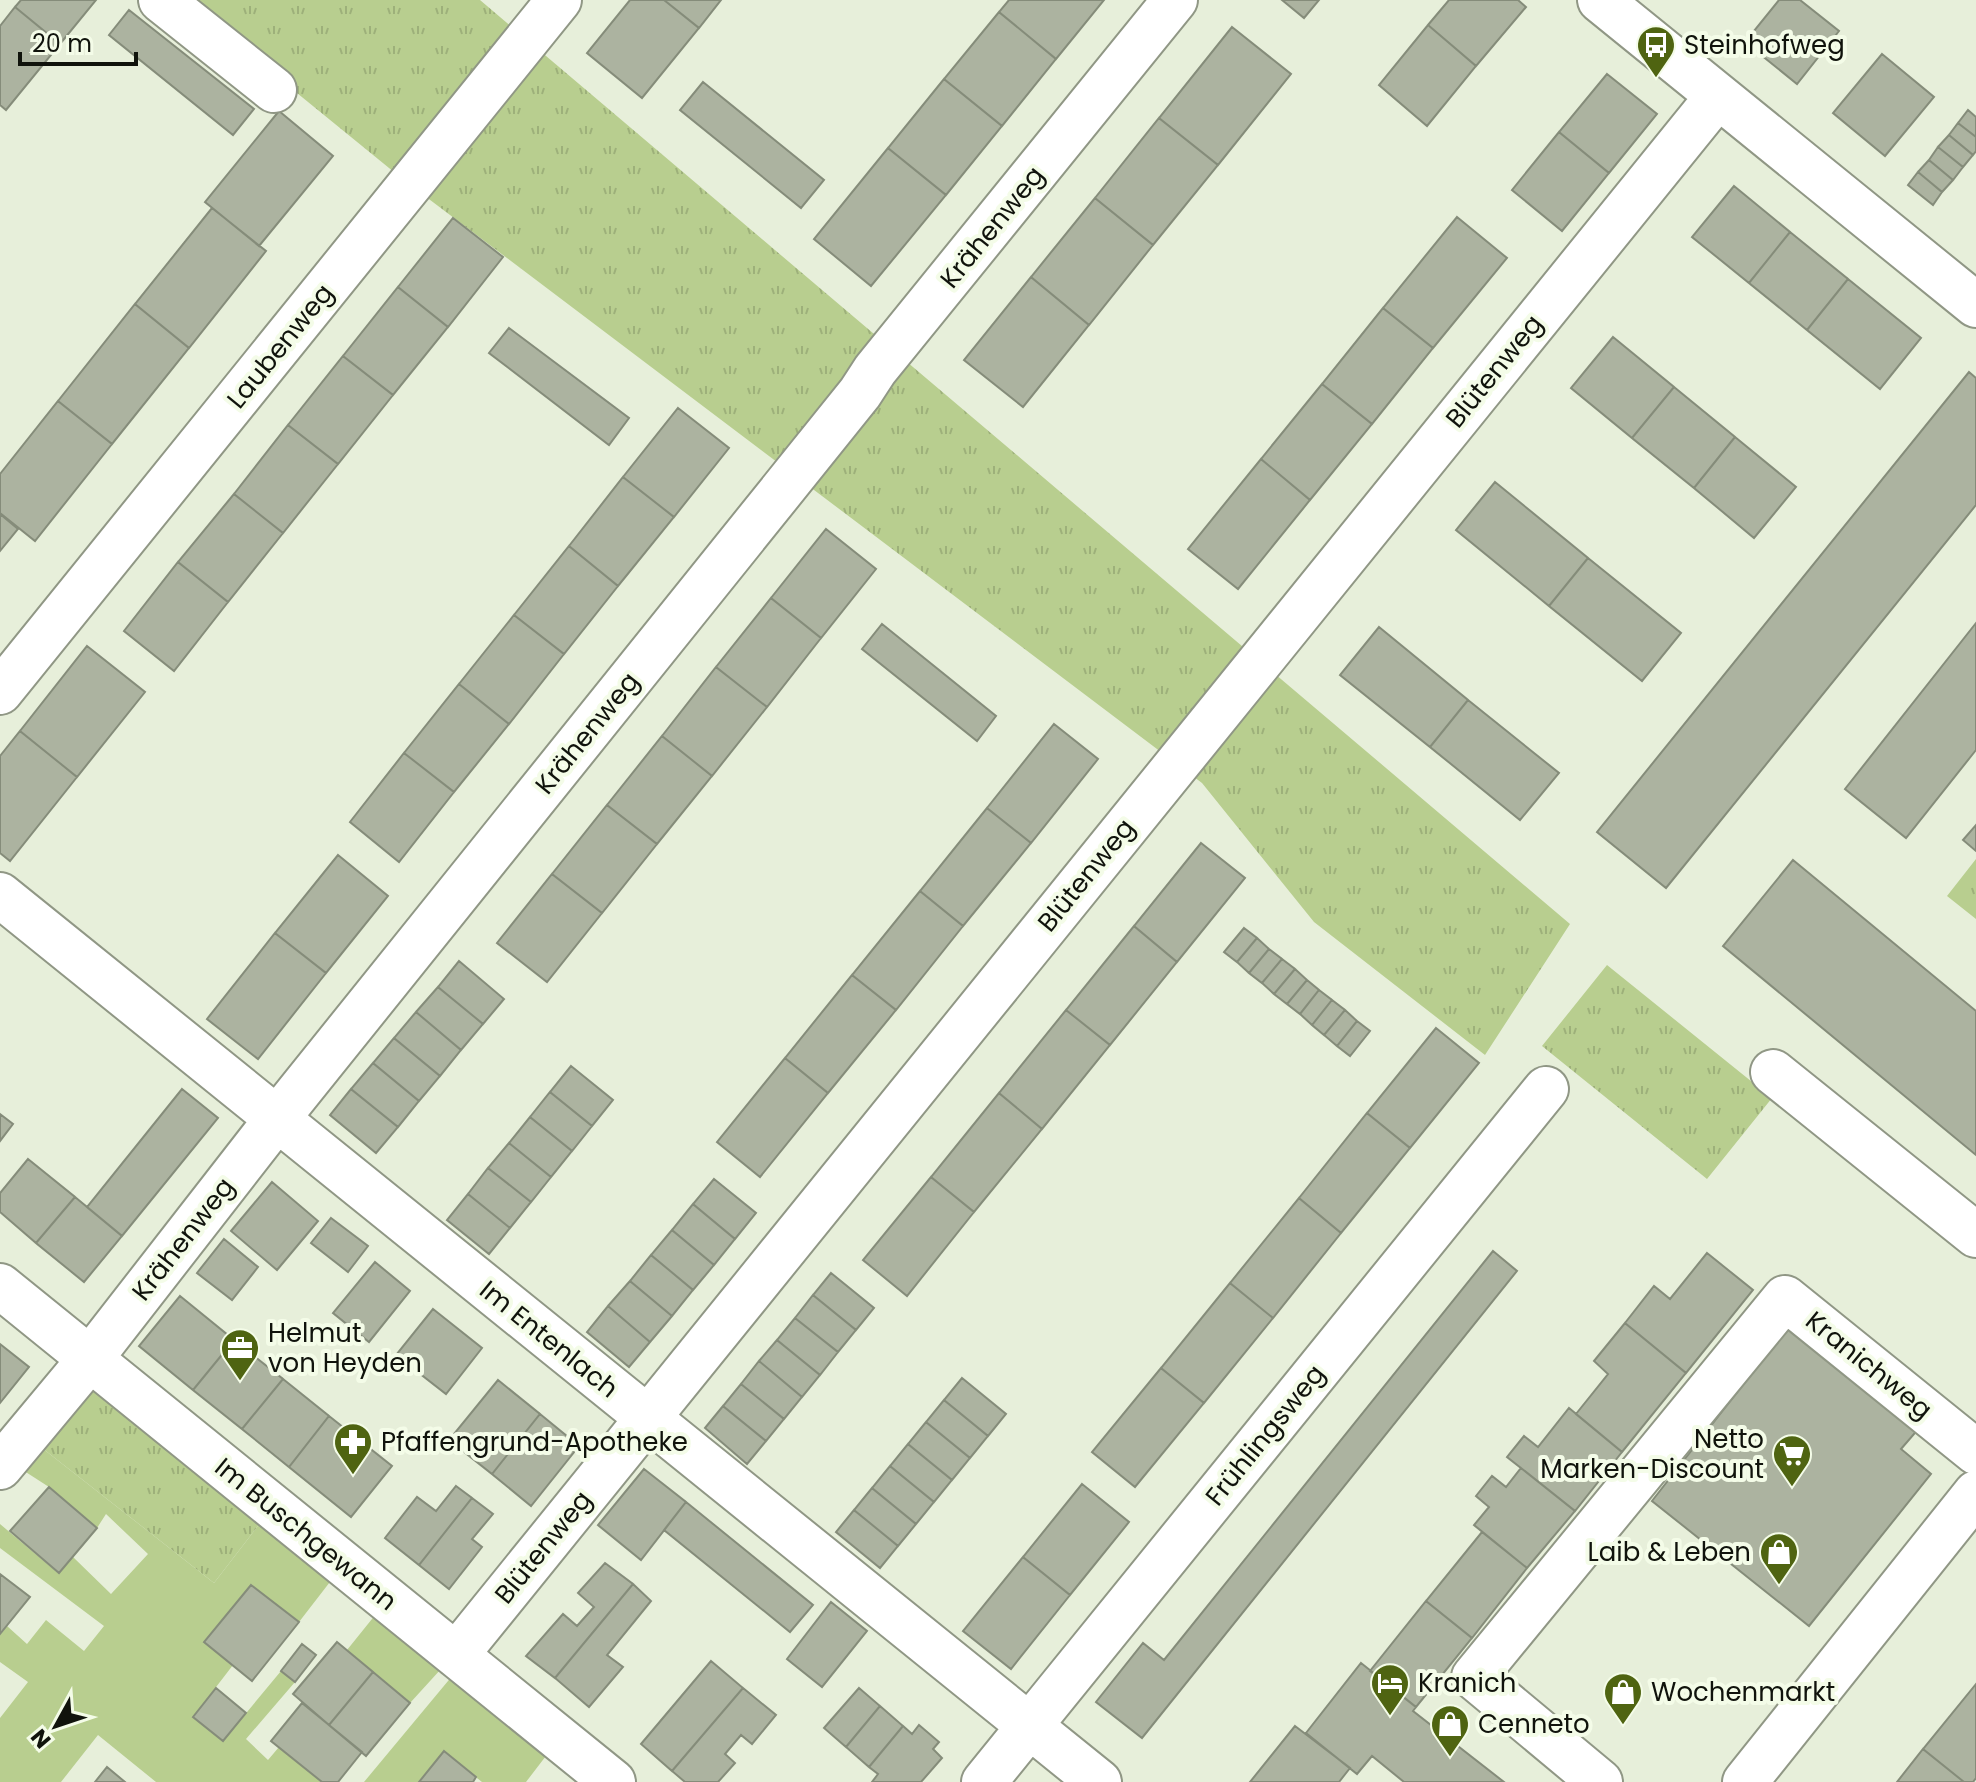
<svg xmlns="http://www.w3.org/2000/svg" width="1976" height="1782" font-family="Poppins,sans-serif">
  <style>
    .green { fill: #b8ce8f }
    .park { fill: url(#park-tufts) }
    .building { fill: #acb3a0; stroke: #858c7a; stroke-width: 2 }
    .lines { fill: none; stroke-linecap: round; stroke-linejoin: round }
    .minor-casing { stroke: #909785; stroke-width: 48 }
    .minor { stroke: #fff; stroke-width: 44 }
    .labels { text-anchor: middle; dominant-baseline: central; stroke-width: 8; stroke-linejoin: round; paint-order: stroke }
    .poi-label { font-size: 26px; fill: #10130c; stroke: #f4fce8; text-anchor: start }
    .street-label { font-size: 26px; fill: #10130c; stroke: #f4fce8 }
  </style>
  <defs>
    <pattern id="park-tufts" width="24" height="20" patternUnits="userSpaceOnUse" patternTransform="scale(2)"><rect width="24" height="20" fill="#b8ce8f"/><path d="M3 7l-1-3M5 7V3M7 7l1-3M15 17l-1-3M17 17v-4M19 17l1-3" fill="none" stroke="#9db07a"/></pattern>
  </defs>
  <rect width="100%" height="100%" fill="#e7efda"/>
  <path class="green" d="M37,1444L214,1583L261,1522L333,1578L299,1622L251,1585L204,1642L233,1665L193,1717L223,1741L281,1671L295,1682L246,1739L268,1760L279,1747L322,1782H156L98,1735L61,1782H0V1718L28,1682L0,1662V1634L7,1626L27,1644L46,1620L84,1651L104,1626L0,1548V1524L58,1573L73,1557L111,1594L148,1554L106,1514L97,1528L49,1487L18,1467Z
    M376,1614L441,1669L410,1703L347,1650Z
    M453,1675L549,1752L526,1782H482L444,1752L419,1782H364Z"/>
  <path class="park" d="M183,0H480L1570,924L1485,1055L1314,922L1202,783L405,181Z
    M1976,859V919L1947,896Z
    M1607,965L1772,1098L1707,1179L1542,1046Z
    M85,1383L261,1522L214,1583L37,1444Z"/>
  <path class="building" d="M21,0H96L60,44L15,7Z
    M630,0H664L699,28L642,98L587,53Z
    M664,0H721L699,28Z
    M1009,0H1104L1056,59L999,12Z
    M1282,0H1319L1304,18Z
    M1449,0H1518L1526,7L1476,66L1428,25Z
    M1779,0H1800L1839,31L1797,84L1745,42Z
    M15,7L60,44L6,110L0,105V26Z
    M129,10L254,109L233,135L109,35Z
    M999,12L1056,59L1002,126L944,79Z
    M1428,25L1476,66L1427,126L1379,85Z
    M1232,27L1291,74L1218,165L1159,118Z
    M1882,54L1934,97L1885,156L1833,113Z
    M1607,74L1657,114L1609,173L1559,132Z
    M944,79L1002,126L946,195L888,148Z
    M703,82L824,180L801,208L680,110Z
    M1968,110L1976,117V137L1958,123Z
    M279,111L333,156L259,246L205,202Z
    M1159,118L1218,165L1153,245L1095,198Z
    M1958,123L1976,137V151L1973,155L1949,135Z
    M1559,132L1609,173L1562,231L1512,190Z
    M1949,135L1973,155L1963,167L1938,147Z
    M1938,147L1963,167L1953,180L1929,160Z
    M888,148L946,195L871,286L814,239Z
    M1929,160L1953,180L1942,192L1918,172Z
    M1918,172L1942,192L1933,205L1908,185Z
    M1734,186L1790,232L1749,283L1692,237Z
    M1095,198L1153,245L1089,325L1031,277Z
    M212,208L266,251L189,348L135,304Z
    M1457,217L1507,258L1433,348L1383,308Z
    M453,218L503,257L448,327L398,287Z
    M1790,232L1848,279L1807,330L1749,283Z
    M1031,277L1089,325L1023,407L964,360Z
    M1848,279L1921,338L1880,389L1807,330Z
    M398,287L448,327L393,395L343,356Z
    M135,304L189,348L112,444L58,401Z
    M1383,308L1433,348L1372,424L1322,384Z
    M509,328L629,418L609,445L489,353Z
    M1613,337L1674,387L1632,438L1571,388Z
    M343,356L393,395L338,464L288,425Z
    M1969,372L1976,378V505L1666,888L1597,832Z
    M1322,384L1372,424L1310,500L1261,459Z
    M1674,387L1735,437L1694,488L1632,438Z
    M58,401L112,444L35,541L0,513V474Z
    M678,408L729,448L674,517L623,477Z
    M288,425L338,464L283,533L234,494Z
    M1735,437L1796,487L1754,538L1694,488Z
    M1261,459L1310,500L1238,589L1188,549Z
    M623,477L674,517L618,586L569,546Z
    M1495,482L1588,558L1549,606L1456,530Z
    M234,494L283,533L228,602L178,562Z
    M0,514L18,529L0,551Z
    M826,529L876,569L821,638L771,598Z
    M569,546L618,586L564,654L514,615Z
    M1588,558L1681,633L1642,681L1549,606Z
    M178,562L228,602L174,671L124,631Z
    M771,598L821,638L767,707L716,667Z
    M514,615L564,654L509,724L459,684Z
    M1976,623V750L1906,838L1845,789Z
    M882,624L996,716L977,741L862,649Z
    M1379,627L1468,700L1430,747L1340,675Z
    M87,646L145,692L77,777L20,731Z
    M716,667L767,707L712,776L662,736Z
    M459,684L509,724L454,792L404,753Z
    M1468,700L1559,773L1520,820L1430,747Z
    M1054,724L1098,759L1031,843L987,808Z
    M20,731L77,777L10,861L0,853V756Z
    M662,736L712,776L657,844L607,805Z
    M404,753L454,792L399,862L350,822Z
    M607,805L657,844L602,913L552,874Z
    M987,808L1031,843L963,926L920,891Z
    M1976,825V851L1963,840Z
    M1201,843L1245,878L1177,962L1134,926Z
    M338,855L388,896L326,973L275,933Z
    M1793,860L1976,1011V1155L1723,946Z
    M552,874L602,913L547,982L497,943Z
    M920,891L963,926L896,1010L852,975Z
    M1134,926L1177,962L1110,1045L1066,1010Z
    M1244,928L1257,938L1237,962L1224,952Z
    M275,933L326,973L258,1059L207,1019Z
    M1257,938L1269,949L1249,973L1237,962Z
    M1269,949L1282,959L1262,983L1249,973Z
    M1282,959L1295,969L1274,994L1262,983Z
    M459,961L504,999L483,1024L438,987Z
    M1295,969L1307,980L1287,1004L1274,994Z
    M852,975L896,1010L828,1093L785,1058Z
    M1307,980L1319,990L1300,1014L1287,1004Z
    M438,987L483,1024L461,1050L416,1012Z
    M1319,990L1332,1000L1312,1025L1300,1014Z
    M1332,1000L1345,1010L1324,1035L1312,1025Z
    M1066,1010L1110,1045L1042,1129L999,1093Z
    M1345,1010L1357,1021L1337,1046L1324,1035Z
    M416,1012L461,1050L440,1076L394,1038Z
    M1357,1021L1370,1031L1350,1056L1337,1046Z
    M1436,1028L1479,1063L1410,1148L1367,1113Z
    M394,1038L440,1076L419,1101L373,1063Z
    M785,1058L828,1093L760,1177L717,1142Z
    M373,1063L419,1101L398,1127L351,1089Z
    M571,1066L613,1100L592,1126L550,1092Z
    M182,1089L218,1118L122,1236L87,1207Z
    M351,1089L398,1127L376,1153L330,1115Z
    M550,1092L592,1126L572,1151L530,1117Z
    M999,1093L1042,1129L974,1212L931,1177Z
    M1367,1113L1410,1148L1341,1233L1299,1198Z
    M0,1114L13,1124L0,1141Z
    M530,1117L572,1151L551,1177L509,1143Z
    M509,1143L551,1177L531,1202L488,1168Z
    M28,1159L75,1197L36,1243L0,1212V1193Z
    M488,1168L531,1202L510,1228L468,1194Z
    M931,1177L974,1212L907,1296L863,1260Z
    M714,1179L756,1213L735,1239L693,1204Z
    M272,1182L318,1221L277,1270L231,1231Z
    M468,1194L510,1228L489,1254L447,1220Z
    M75,1197L122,1236L84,1282L36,1243Z
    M1299,1198L1341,1233L1273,1318L1230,1283Z
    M693,1204L735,1239L714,1265L672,1230Z
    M331,1218L368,1246L348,1272L311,1243Z
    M672,1230L714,1265L693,1290L651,1255Z
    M224,1239L258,1267L232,1300L197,1273Z
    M1493,1251L1517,1271L1142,1738L1096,1702L1143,1643L1164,1660Z
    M1707,1253L1753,1290L1686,1373L1625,1323L1654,1286L1670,1299Z
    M651,1255L693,1290L672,1316L630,1281Z
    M375,1262L410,1291L369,1342L333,1313Z
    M831,1273L874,1308L856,1330L813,1295Z
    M630,1281L672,1316L650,1342L608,1306Z
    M1230,1283L1273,1318L1204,1403L1161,1368Z
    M813,1295L856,1330L838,1352L795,1318Z
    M180,1296L234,1340L193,1390L139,1346Z
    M608,1306L650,1342L629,1367L587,1332Z
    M433,1309L482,1348L446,1394L396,1355Z
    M795,1318L838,1352L820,1375L777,1340Z
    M1792,1322L1921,1426L1901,1449L1931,1474L1809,1626L1652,1501Z
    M1625,1323L1686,1373L1622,1452L1576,1414L1608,1374L1594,1361Z
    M234,1340L283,1379L242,1429L193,1390Z
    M777,1340L820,1375L802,1397L759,1361Z
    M0,1344L29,1367L0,1403Z
    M759,1361L802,1397L784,1419L741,1384Z
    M1161,1368L1204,1403L1135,1487L1092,1452Z
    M962,1378L1006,1414L988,1436L944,1400Z
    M283,1379L329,1416L289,1467L242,1429Z
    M498,1380L540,1414L492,1474L449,1440Z
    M741,1384L784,1419L766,1441L723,1406Z
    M944,1400L988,1436L970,1458L926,1422Z
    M723,1406L766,1441L747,1464L705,1428Z
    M1569,1408L1622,1452L1575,1511L1507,1457L1524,1436L1538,1447Z
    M540,1414L579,1446L531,1506L492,1474Z
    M329,1416L392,1466L351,1517L289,1467Z
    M926,1422L970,1458L952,1480L908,1444Z
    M908,1444L952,1480L934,1502L890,1466Z
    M890,1466L934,1502L916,1524L872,1488Z
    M1521,1468L1575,1511L1527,1568L1474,1525L1489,1507L1476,1496L1492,1476L1506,1487Z
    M644,1469L686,1502L641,1560L598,1525Z
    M1082,1484L1129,1522L1070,1595L1023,1557Z
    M456,1486L472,1498L419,1565L385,1538L417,1497L436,1511Z
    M49,1487L97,1528L59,1573L10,1531Z
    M872,1488L916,1524L898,1546L854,1510Z
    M472,1498L493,1514L472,1539L482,1547L449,1589L419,1565Z
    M686,1502L813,1605L790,1632L664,1530Z
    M854,1510L898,1546L880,1568L836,1532Z
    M1482,1532L1527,1568L1472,1638L1426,1601Z
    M1023,1557L1070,1595L1011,1669L963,1631Z
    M605,1563L633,1584L555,1678L526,1656L563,1614L577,1626L594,1607L578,1593Z
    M0,1574L30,1597L0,1634Z
    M633,1584L651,1601L607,1655L623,1667L589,1707L555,1678Z
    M251,1585L299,1622L252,1681L204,1642Z
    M1426,1601L1472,1638L1416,1707L1370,1671Z
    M831,1602L867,1631L822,1687L787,1659Z
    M337,1642L373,1672L329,1725L293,1694Z
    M302,1644L316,1655L295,1682L281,1671Z
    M711,1661L743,1688L672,1771L641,1744Z
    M1361,1663L1416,1707L1413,1711L1504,1782H1404L1372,1756L1357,1774L1306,1733Z
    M373,1672L410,1703L366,1756L329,1725Z
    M1976,1684V1778L1973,1782H1964L1923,1749Z
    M216,1688L246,1713L223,1741L193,1717Z
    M743,1688L776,1715L752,1744L741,1735L725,1754L735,1763L718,1782H685L672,1771Z
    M859,1688L880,1706L846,1747L824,1728Z
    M302,1703L362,1752L338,1782H322L271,1741Z
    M880,1706L903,1726L869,1767L846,1747Z
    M919,1725L939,1742L933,1749L942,1758L921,1782H872L878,1774L869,1767L903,1726L912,1734Z
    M1295,1726L1350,1768L1339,1782H1250Z
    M1923,1749L1964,1782H1897Z
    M444,1751L476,1777L473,1782H419Z
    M107,1767L125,1782H95Z"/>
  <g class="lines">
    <g class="minor-casing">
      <path id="minor" d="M161,0L274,90
        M1600,0L1976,305
        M0,692L559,0
        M0,895L1099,1782
        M1773,1072L1976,1235
        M0,1286L613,1782
        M0,1467L90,1359L276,1120L860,393L875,370L1175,0
        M456,1655L1718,96
        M984,1782L1546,1089
        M1600,1782L1474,1677L1785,1298L1976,1452
        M1745,1782L1976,1493"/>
    </g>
    <use href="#minor" class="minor"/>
  </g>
  <defs>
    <g id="bus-pin" transform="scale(2)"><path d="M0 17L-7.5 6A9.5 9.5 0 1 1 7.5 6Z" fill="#4f6411" stroke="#f4fce8"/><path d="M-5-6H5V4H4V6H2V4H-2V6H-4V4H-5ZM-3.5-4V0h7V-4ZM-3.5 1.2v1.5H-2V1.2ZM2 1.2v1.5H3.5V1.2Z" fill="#fff"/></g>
    <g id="office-pin" transform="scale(2)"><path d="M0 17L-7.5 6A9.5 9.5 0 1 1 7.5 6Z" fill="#4f6411" stroke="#f4fce8"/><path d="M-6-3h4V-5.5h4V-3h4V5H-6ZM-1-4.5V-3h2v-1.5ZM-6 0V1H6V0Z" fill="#fff"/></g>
    <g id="pharmacy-pin" transform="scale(2)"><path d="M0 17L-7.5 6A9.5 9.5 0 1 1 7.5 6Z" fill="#4f6411" stroke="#f4fce8"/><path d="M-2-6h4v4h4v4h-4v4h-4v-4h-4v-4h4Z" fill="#fff"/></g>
    <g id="supermarket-pin" transform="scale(2)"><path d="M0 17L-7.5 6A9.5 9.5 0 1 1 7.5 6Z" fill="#4f6411" stroke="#f4fce8"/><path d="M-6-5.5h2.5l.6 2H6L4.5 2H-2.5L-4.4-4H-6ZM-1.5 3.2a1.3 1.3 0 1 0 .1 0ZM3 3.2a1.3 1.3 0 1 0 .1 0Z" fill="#fff"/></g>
    <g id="shop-pin" transform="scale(2)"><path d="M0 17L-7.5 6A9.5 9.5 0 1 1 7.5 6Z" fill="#4f6411" stroke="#f4fce8"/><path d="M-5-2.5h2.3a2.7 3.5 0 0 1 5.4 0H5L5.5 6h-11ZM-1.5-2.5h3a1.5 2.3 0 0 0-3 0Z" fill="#fff"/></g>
    <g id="hotel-pin" transform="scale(2)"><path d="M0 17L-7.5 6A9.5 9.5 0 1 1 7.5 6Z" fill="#4f6411" stroke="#f4fce8"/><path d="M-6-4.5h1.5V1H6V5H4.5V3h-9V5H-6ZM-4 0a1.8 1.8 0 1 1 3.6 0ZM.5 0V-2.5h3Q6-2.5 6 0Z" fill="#fff"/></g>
  </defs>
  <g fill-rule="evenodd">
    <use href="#bus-pin" x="1656" y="45"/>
    <use href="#office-pin" x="240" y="1348"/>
    <use href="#pharmacy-pin" x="353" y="1442"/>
    <use href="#supermarket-pin" x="1792" y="1454"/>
    <use href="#shop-pin" x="1779" y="1552"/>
    <use href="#hotel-pin" x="1390" y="1683"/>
    <use href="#shop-pin" x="1623" y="1692"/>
    <use href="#shop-pin" x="1450" y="1724"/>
  </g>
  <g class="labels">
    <g class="poi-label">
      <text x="1684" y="45">Steinhofweg</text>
      <text x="268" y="1333">Helmut<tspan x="268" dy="30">von Heyden</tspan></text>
      <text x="1764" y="1439" text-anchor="end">Netto<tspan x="1764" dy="30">Marken-Discount</tspan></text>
      <text x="381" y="1442">Pfaffengrund-Apotheke</text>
      <text x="1751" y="1552" text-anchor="end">Laib &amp; Leben</text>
      <text x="1418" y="1683">Kranich</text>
      <text x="1651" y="1692">Wochenmarkt</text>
      <text x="1478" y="1724">Cenneto</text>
    </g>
    <g class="street-label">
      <text transform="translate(992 227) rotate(-51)">Krähenweg</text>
      <text transform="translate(280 346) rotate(-51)">Laubenweg</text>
      <text transform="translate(1494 371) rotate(-51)">Blütenweg</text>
      <text transform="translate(587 733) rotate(-51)">Krähenweg</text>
      <text transform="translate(1086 875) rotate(-51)">Blütenweg</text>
      <text transform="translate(183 1239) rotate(-52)">Krähenweg</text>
      <text transform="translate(549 1339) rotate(39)">Im Entenlach</text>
      <text transform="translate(1869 1365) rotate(39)">Kranichweg</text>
      <text transform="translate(1265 1435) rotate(-51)">Frühlingsweg</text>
      <text transform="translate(306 1534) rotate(39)">Im Buschgewann</text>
      <text transform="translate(543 1547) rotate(-51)">Blütenweg</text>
    </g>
  </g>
  <g transform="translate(56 1726) rotate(230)" stroke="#f4fce8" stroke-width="6" paint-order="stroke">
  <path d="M0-6L14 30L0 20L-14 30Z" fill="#10130c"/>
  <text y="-12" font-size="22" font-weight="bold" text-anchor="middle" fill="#10130c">N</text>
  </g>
  <path d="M20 52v12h116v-12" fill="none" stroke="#10130c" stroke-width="4"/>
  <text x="32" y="52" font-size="24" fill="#10130c" stroke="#f4fce8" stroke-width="6" paint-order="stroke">20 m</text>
</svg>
